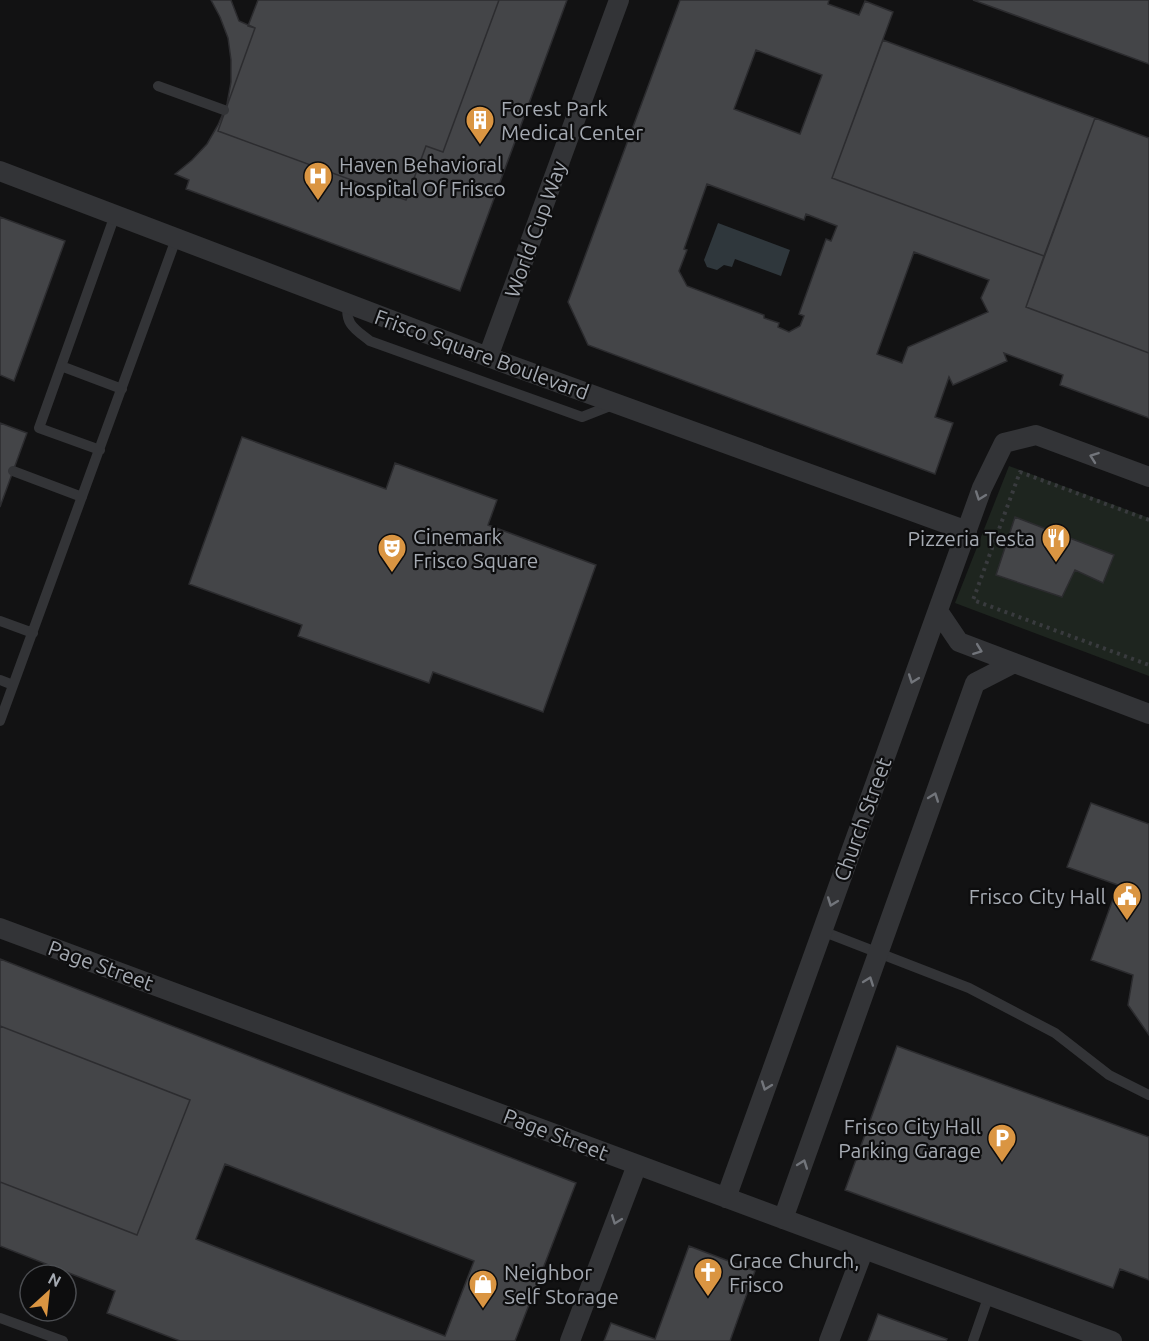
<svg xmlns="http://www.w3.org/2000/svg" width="1149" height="1341" font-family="Ubuntu,sans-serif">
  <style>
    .green { fill: #1e251f }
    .water { fill: #2f373c }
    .building { fill: #444548; stroke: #2c2c2f; stroke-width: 1.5; fill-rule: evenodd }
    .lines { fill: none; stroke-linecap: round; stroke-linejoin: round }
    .path { stroke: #393b3e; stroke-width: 4; stroke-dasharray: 3 4.5; stroke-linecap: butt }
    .lane { stroke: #333437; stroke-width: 10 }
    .street { stroke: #333437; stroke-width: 20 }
    .oneway { stroke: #72757b }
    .labels { text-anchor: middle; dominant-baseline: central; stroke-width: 4.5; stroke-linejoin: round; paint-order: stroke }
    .poi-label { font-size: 21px; fill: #a5aab2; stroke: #0d0d0e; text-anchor: start }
    .street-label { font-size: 21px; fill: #a5aab2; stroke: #0d0d0e }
  </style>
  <rect width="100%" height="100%" fill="#121213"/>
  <path class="green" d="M1009,466L1149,518V676L955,603Z"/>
  <path class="water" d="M718,223L790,250L781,276L735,259L732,267L724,265L717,270L707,267L704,260Z"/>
  <path class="building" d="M211,0H231L239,21L255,28L218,131L406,200L426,146L443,152L499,0H567L460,291L186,189L189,180L175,174L192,160L207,144L218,125L227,104L231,82V60L228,38L220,17Z
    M258,0H499L443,152L426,146L406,200L218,131L255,28L248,26Z
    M680,0H829L828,4L859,15L865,1L893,12L832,178L1044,256L1026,307L1149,353V418L1060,385L1063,375L1004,353L1007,361L953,385L949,377L935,417L953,423L935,474L588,345L568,302ZM756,50L822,75L800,134L734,109ZM707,184L804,220L806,214L837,226L831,241L826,239L799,314L804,316L800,326L789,332L778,327L779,323L764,318V315L687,286L679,271L687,250L684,249ZM914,252L989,280L981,298L988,312L908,347L902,363L877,354Z
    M973,0H1149V64Z
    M883,40L1095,118L1044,256L832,178Z
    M1095,118L1149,138V353L1026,307Z
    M0,217L65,241L14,381L0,375Z
    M0,423L27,433L0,507Z
    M242,437L386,489L395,463L497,500L488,525L596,565L543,712L433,672L429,683L298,636L302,625L189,584Z
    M1015,517L1114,555L1103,583L1075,570L1062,597L996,575Z
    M1091,803L1149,824V1035L1128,1005L1133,975L1091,960L1118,885L1067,867Z
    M0,959L576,1183L515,1341H180L107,1313L115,1291L0,1246V1182L137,1235L190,1100L0,1026ZM225,1164L474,1261L445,1336L196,1239Z
    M0,1026L190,1100L137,1235L0,1182Z
    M897,1046L1149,1137V1280L1120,1269L1113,1288L845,1190Z
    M689,1246L755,1271L730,1341H604L611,1323L655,1339Z
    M878,1314L947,1339L946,1341H868Z"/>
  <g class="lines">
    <path class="path" d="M1149,520L1020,472L973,600L1149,665"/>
    <path class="lane" d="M158,86L224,110
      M348,303C344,324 355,329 370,341L582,417L615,404
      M61,366L122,389
      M100,450L39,428L115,215
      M13,471L82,497
      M0,621L33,633
      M0,680L13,685
      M0,721L176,239
      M822,931L969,988L1055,1033L1109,1075L1149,1095
      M0,1318L63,1341
      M973,1341L989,1295"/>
    <path class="street" d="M0,171L488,357L967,531
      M488,357L619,0
      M938,611L959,642L1149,714
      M0,928L1112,1341
      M726,1198L982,488L1004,443L1036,435L1149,477
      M783,1219L975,683L1014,663
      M570,1341L637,1165
      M829,1341L864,1249"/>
  </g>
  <defs><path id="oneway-chevron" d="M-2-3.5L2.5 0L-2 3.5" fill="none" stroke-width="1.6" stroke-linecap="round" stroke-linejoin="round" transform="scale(1.5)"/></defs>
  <g class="oneway">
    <use href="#oneway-chevron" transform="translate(1094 457) rotate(-160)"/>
    <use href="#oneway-chevron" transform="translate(980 496) rotate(110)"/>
    <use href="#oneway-chevron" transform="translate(978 650) rotate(21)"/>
    <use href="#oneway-chevron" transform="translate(913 679) rotate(110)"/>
    <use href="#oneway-chevron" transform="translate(934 797) rotate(-70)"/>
    <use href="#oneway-chevron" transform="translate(832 902) rotate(110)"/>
    <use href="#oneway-chevron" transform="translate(869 981) rotate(-70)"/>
    <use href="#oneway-chevron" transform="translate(766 1086) rotate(110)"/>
    <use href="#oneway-chevron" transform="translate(803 1164) rotate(-70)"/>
    <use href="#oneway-chevron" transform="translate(616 1220) rotate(111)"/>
  </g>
  <defs>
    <g id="building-pin" transform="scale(1.5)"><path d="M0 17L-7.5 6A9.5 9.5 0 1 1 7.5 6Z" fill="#da9542" stroke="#0d0d0e"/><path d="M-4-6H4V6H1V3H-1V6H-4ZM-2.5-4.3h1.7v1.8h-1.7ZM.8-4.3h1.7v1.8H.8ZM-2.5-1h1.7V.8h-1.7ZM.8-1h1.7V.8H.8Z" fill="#fff"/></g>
    <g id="hospital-pin" transform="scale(1.5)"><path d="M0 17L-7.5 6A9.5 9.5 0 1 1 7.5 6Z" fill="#da9542" stroke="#0d0d0e"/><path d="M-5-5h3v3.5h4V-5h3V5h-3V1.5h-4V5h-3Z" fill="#fff"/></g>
    <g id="restaurant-pin" transform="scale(1.5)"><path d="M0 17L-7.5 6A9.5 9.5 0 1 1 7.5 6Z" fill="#da9542" stroke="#0d0d0e"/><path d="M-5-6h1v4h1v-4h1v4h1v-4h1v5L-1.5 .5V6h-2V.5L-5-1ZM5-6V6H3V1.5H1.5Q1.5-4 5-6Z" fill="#fff"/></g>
    <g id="theatre-pin" transform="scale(1.5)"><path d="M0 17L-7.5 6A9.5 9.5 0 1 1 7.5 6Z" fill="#da9542" stroke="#0d0d0e"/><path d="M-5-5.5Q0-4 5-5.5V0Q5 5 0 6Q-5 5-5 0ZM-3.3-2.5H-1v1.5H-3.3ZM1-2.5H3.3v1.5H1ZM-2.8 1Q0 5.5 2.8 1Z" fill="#fff"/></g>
    <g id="civic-pin" transform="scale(1.5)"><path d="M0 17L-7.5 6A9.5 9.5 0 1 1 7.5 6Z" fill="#da9542" stroke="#0d0d0e"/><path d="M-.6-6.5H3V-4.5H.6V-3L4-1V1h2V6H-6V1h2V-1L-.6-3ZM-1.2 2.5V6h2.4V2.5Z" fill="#fff"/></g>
    <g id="parking-pin" transform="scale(1.5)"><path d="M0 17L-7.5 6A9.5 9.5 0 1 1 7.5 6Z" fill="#da9542" stroke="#0d0d0e"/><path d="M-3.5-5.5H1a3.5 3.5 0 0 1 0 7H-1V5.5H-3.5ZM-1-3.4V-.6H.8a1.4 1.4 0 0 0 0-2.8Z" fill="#fff"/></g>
    <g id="church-pin" transform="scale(1.5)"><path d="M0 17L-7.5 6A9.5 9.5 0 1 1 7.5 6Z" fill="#da9542" stroke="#0d0d0e"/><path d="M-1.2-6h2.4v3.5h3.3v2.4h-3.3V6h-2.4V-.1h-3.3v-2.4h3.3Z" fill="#fff"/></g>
    <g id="shop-pin" transform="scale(1.5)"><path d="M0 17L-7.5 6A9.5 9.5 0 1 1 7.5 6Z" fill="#da9542" stroke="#0d0d0e"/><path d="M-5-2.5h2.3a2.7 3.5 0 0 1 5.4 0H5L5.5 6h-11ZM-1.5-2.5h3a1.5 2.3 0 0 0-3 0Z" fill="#fff"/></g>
  </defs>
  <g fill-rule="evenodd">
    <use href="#building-pin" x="480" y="120"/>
    <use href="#hospital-pin" x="318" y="176"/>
    <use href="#restaurant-pin" x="1056" y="538"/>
    <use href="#theatre-pin" x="392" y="548"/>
    <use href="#civic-pin" x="1127" y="896"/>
    <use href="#parking-pin" x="1002" y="1138"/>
    <use href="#church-pin" x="708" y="1272"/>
    <use href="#shop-pin" x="483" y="1284"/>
  </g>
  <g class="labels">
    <g class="poi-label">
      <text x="501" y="108">Forest Park<tspan x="501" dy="24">Medical Center</tspan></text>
      <text x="339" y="164">Haven Behavioral<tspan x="339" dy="24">Hospital Of Frisco</tspan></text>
      <text x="413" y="536">Cinemark<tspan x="413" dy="24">Frisco Square</tspan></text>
      <text x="1035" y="538" text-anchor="end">Pizzeria Testa</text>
      <text x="1106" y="896" text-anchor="end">Frisco City Hall</text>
      <text x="981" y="1126" text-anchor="end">Frisco City Hall<tspan x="981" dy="24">Parking Garage</tspan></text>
      <text x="729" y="1260">Grace Church,<tspan x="729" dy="24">Frisco</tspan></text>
      <text x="504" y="1272">Neighbor<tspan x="504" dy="24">Self Storage</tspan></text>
    </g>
    <g class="street-label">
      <text transform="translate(535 229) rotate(-70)">World Cup Way</text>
      <text transform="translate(482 354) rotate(20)">Frisco Square Boulevard</text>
      <text transform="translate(862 819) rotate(-70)">Church Street</text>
      <text transform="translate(101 965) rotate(20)">Page Street</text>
      <text transform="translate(556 1134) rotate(21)">Page Street</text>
    </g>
  </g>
  <g transform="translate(48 1293) rotate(27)"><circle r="28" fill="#0d0d0e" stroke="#4a4c50" stroke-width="1.5"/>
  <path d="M0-4.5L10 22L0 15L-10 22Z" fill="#da9542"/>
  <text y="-9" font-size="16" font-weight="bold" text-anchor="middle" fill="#a5aab2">N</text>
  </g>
</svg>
